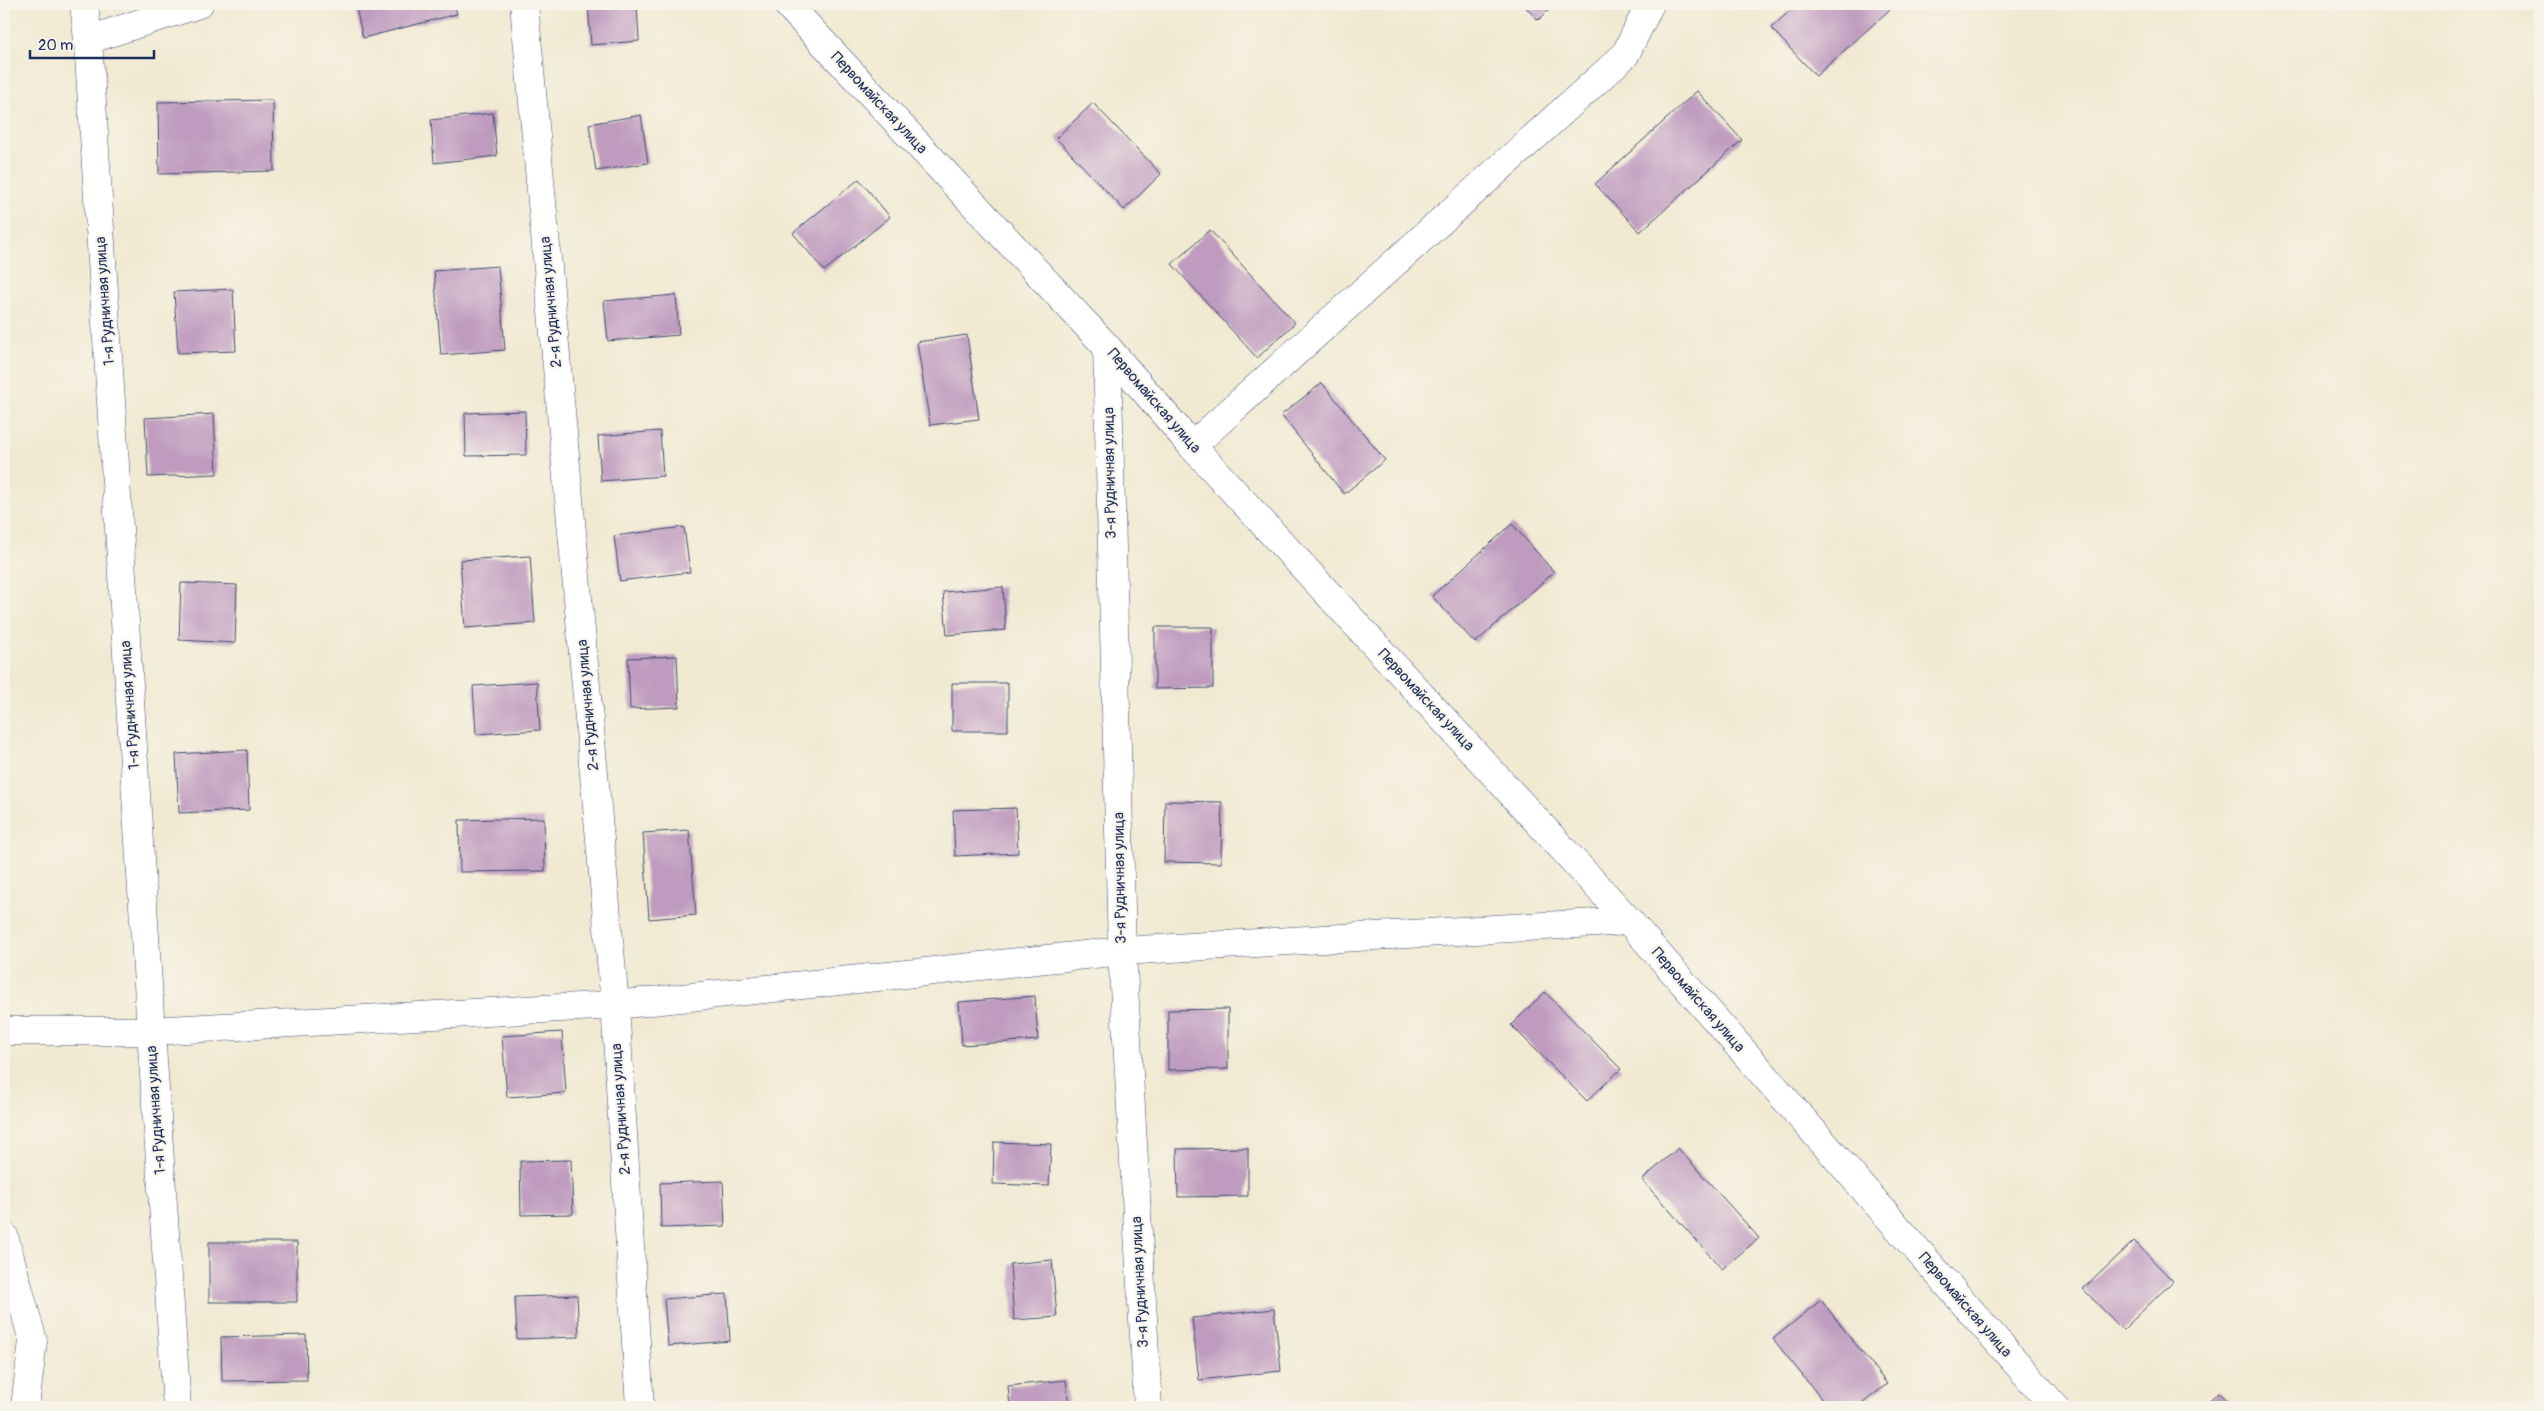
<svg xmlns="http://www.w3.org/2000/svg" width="2544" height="1411" font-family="Pangolin,sans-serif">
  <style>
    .building { fill: #bf9bbf }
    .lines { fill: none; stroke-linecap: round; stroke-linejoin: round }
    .street-casing { stroke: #3b4b6f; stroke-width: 29 }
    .secondary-casing { stroke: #3b4b6f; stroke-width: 29 }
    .street { stroke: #fff; stroke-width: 28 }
    .secondary { stroke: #fff; stroke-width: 28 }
    .labels { text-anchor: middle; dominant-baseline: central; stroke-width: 4; stroke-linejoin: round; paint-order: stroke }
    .street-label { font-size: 15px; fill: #1b2f5e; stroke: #f7f3e8 }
  </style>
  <rect width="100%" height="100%" fill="#f7f3e8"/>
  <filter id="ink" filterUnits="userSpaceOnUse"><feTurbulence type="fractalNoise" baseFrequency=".02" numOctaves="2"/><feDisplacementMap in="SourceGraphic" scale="10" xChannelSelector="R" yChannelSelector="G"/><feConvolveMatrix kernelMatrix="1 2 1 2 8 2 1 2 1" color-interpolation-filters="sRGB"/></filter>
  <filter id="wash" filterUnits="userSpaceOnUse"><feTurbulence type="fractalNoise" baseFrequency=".0096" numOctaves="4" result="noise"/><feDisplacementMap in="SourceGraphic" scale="20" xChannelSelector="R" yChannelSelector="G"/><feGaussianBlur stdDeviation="1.12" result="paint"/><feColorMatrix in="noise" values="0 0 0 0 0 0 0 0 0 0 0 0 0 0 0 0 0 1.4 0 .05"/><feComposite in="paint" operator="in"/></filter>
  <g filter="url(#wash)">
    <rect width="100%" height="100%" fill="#f1e9d2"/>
    <g id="blocks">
      <path class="building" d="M355,4H454L457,14L363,38Z
        M588,4H637L639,41L591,45Z
        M1523,4H1556L1538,20Z
        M1797,4H1896L1816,76L1771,28Z
        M1697,91L1742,140L1640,232L1595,184Z
        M273,100L274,171L159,174L158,102Z
        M1093,103L1161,174L1124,210L1056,138Z
        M493,113L497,156L434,163L431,120Z
        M641,115L648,163L596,171L589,124Z
        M859,179L890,217L824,271L793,233Z
        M1210,230L1295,323L1257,358L1172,264Z
        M498,266L505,350L441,355L434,271Z
        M233,289L236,351L178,353L174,292Z
        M676,295L679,335L608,341L604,301Z
        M967,335L979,419L930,425L917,342Z
        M1322,383L1385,460L1344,494L1281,415Z
        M525,411L526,455L466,456L465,413Z
        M214,414L217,474L148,477L145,418Z
        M660,431L663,476L601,481L598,436Z
        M1512,524L1554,572L1475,643L1432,596Z
        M684,527L690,572L620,581L614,536Z
        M530,556L535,623L465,628L460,560Z
        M181,583L237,585L235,643L179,640Z
        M1003,587L1006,630L947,635L943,592Z
        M1155,627H1213V688L1155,689Z
        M677,656L679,707L630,709L628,658Z
        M537,682L540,730L476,734L473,686Z
        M952,683H1008V731H952Z
        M247,750L249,810L179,813L176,754Z
        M1165,801L1222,802L1221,863L1164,862Z
        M1016,808L1018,853L955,856L953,810Z
        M544,818L545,871L460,872L459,820Z
        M689,830L696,915L649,919L643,833Z
        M1545,992L1621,1069L1587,1101L1511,1025Z
        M1035,996L1038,1040L962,1045L959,1002Z
        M1228,1009V1069L1168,1070V1010Z
        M562,1032L566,1093L507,1097L502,1036Z
        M994,1142L1051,1144L1049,1186L993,1184Z
        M1248,1148V1196L1178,1197L1177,1149Z
        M1678,1148L1759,1238L1722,1269L1642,1180Z
        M571,1160L573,1214L521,1215L520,1161Z
        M723,1181L725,1226L661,1228L660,1183Z
        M2134,1241L2173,1281L2123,1330L2083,1289Z
        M209,1242H297V1302H209Z
        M1052,1260L1057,1317L1014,1320L1010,1264Z
        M727,1294L730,1341L668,1346L664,1299Z
        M577,1295L579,1337L517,1339L515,1297Z
        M1821,1300L1887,1384L1858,1407H1828L1773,1339Z
        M1274,1309L1281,1371L1199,1380L1192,1318Z
        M306,1335L307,1380L222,1381L221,1337Z
        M1066,1380L1069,1407H1010L1008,1386Z
        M2218,1392L2234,1407H2203Z"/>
    </g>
  </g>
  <g filter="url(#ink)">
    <use href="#blocks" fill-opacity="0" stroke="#3b4b6f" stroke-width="1"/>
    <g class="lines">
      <g class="street-casing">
        <path id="street" d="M84,4L88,40L151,1031L177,1407
          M524,4L615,1005L640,1407
          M88,40L199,4
          M1107,347L1122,951L1148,1407
          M1192,446L1625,55L1650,4
          M4,1031H151L615,1005L1122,951L1629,921
          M4,1236L33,1341L25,1407"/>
      </g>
      <g class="secondary-casing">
        <path id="secondary" d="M787,4L1107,347L1192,446L1629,921L2055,1407"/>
      </g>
      <use href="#street" class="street"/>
      <use href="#secondary" class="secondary"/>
    </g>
  </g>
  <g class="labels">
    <g class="street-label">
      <text transform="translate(879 103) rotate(47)">Первомайская улица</text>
      <text transform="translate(105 301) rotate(-94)">1-я Рудничная улица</text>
      <text transform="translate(551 302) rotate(-95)">2-я Рудничная улица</text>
      <text transform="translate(1154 401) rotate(49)">Первомайская улица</text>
      <text transform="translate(1110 473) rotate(-91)">3-я Рудничная улица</text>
      <text transform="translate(1426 700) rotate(47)">Первомайская улица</text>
      <text transform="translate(130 705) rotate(-94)">1-я Рудничная улица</text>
      <text transform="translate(588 705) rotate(-95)">2-я Рудничная улица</text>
      <text transform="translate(1120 878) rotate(-91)">3-я Рудничная улица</text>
      <text transform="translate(1698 1000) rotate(49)">Первомайская улица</text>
      <text transform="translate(621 1109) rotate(-94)">2-я Рудничная улица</text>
      <text transform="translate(156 1110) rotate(-94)">1-я Рудничная улица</text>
      <text transform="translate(1140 1282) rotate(-93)">3-я Рудничная улица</text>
      <text transform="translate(1965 1305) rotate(49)">Первомайская улица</text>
    </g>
  </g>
  <rect width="2544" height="1411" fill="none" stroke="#f7f3e8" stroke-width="20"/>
  <path d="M30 50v8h124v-8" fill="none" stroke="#1b2f5e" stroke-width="2.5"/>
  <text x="38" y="50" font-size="15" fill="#1b2f5e" stroke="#f7f3e8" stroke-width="4" paint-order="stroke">20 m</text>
</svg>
